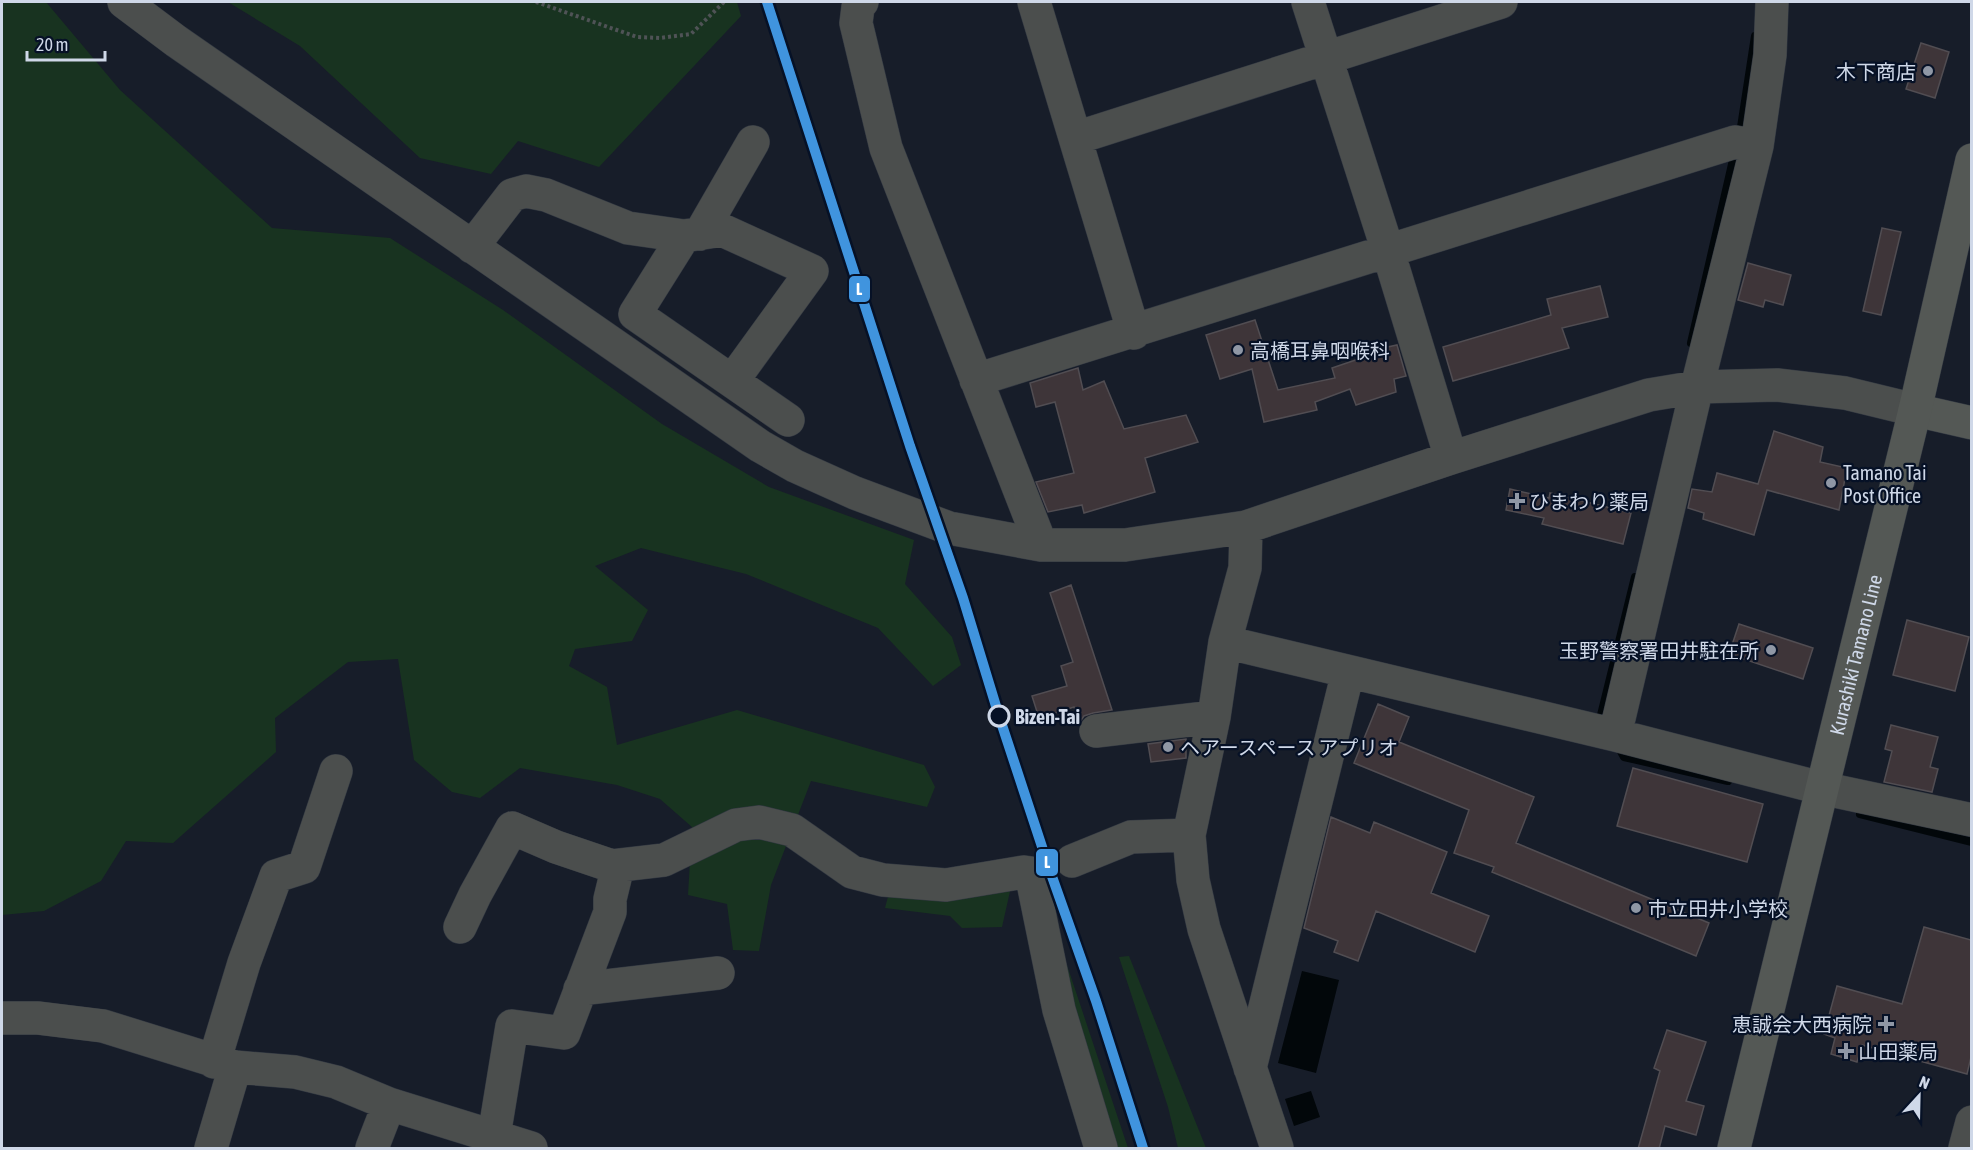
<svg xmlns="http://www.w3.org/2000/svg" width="1973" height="1150" font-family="'Asap Condensed','Noto Sans JP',sans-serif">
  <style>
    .green { fill: #183320 }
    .water { fill: #02070a }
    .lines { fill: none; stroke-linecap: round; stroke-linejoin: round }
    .stream { stroke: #02070a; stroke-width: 8 }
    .building { fill: #3e3539; stroke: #514d52; stroke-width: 1.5 }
    .minor-casing { stroke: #323842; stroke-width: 34 }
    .major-casing { stroke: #323842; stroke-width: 34 }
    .path { stroke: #4f5356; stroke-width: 4; stroke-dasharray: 3 3; stroke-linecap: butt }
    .minor { stroke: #4b4e4d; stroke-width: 33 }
    .major { stroke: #545855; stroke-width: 33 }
    .rail-1-casing { stroke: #061126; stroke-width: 15 }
    .rail-1 { stroke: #4094de; stroke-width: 10 }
    .poi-dot { fill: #8f97a5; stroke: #061126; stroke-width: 2 }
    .stop-dot { fill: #061126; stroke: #cfd8e8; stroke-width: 3 }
    .labels { text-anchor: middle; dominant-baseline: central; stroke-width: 4.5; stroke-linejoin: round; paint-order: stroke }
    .poi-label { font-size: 20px; fill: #cfd8e8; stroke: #061126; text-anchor: start }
    .street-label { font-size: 20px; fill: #cfd8e8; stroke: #061126 }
    .stop-label { font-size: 20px; font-weight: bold; fill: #cfd8e8; stroke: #061126; text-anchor: start }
    .line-badge { stroke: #061126; stroke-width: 2 }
    .badge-label { font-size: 16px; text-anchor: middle; font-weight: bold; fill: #fff }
  </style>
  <rect width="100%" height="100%" fill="#171d29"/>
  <path class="green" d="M2,2H46L120,90L272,228L390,238L503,310L662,424L769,487L914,540L905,584L952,637L961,665L933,686L878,628L746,574L641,548L595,566L648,610L632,641L575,649L569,666L607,687L617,745L737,710L924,765L935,787L927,807L811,781L771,885L759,951L733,950L727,904L688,895L692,827L660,799L617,785L520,768L480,798L452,792L414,760L398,659L348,662L275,718L276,752L173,843L126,841L101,881L44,911L2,915Z
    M228,2H737L741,16L599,167L518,141L491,174L420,158L300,46Z
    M1013,878L1002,927L962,928L950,916L885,908L890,889Z
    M1052,920L1128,1148H1106Z
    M1129,956L1206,1148H1178L1168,1107L1119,957Z"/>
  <path class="water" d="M1302,971L1339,980L1316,1073L1278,1063Z
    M1311,1091L1320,1117L1294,1126L1285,1099Z"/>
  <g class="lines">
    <path class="stream" d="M1741,127L1755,36
      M1691,343L1733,160
      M1605,722L1601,715L1635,577
      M1618,746L1624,757L1728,781
      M1860,814L1972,842"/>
  </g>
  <path class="building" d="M1921,43L1949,52L1935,98L1906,89Z
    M1882,228L1901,232L1881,315L1863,311Z
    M1748,263L1791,275L1783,305L1765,300L1763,307L1738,300Z
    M1600,286L1608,317L1562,328L1569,348L1453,381L1443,347L1551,315L1547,299Z
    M1255,320L1278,390L1335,378L1332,368L1376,353L1374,350L1397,345L1406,376L1394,379L1396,392L1356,405L1350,389L1315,402L1317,410L1264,422L1252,369L1220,379L1206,335Z
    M1078,368L1083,390L1104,381L1124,429L1186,415L1198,442L1145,458L1155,492L1084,513L1082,505L1048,512L1036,482L1074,473L1055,402L1036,407L1030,383Z
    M1774,431L1823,447L1820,462L1847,468L1839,510L1767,490L1754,535L1703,519L1704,513L1688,508L1692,489L1712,492L1717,473L1758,484Z
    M1510,489L1549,498L1550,493L1631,513L1623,544L1542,524L1544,518L1506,510Z
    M1071,585L1112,710L1093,713L1084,716L1079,723L1074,707L1039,718L1032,696L1067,686L1061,666L1073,662L1050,593Z
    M1907,620L1969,637L1955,691L1893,675Z
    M1739,624L1813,648L1803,679L1729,654Z
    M1378,704L1409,717L1399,742L1534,797L1516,843L1709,923L1696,956L1492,872L1494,867L1454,853L1469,810L1354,763Z
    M1891,725L1938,737L1930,767L1938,769L1932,792L1884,782L1892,751L1885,749Z
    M1186,739V758L1151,762L1148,744Z
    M1633,768L1763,804L1747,862L1617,826Z
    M1331,817L1370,833L1374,822L1447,852L1431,893L1489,916L1475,952L1376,911L1358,961L1334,952L1338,941L1304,928Z
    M1924,927L1971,940V1057L1967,1074L1862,1045L1857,1062L1831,1054L1835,1038L1824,1034L1837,986L1902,1004Z
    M1667,1030L1706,1042L1686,1101L1704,1106L1696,1135L1665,1126L1659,1149H1638L1660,1071L1654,1068Z"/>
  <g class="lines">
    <g class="minor-casing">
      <path id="minor" d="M124,2L176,41L760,446L795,466L855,493L949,528L1041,545H1125L1246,527L1451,458L1649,395L1697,387L1777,385L1845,393L1915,410
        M862,2L858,7L856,23L886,148L1041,545
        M1034,2L1134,333
        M1308,2L1388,251L1451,458
        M1076,138L1501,2
        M700,234L753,142
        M684,236L635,314L788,420
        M472,247L512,195L526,191L546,195L628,228L684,236L722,230L812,271L733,380
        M976,380L1735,142L1757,146
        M1246,527L1245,568L1225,642L1214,717L1189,835L1193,880L1204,929L1277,1148
        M1225,642L1615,735L1821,788L1972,820
        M1096,731L1214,717
        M1615,735L1697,387L1757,146L1770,55L1772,2
        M1072,861L1131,837L1189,835
        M460,927L475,895L512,828L556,847L612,866L664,860L736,825L759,822L792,830L852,872L883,880L946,885L1024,872L1031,873L1059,1010L1101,1148
        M580,989L718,973
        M2,1018H38L103,1026L235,1067L295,1072L336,1082L389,1104L531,1148
        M214,1062L244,963L276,876L304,867L336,771
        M1250,1068L1348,672
        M494,1136L512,1026L564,1033L610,912V899L618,866
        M211,1148L235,1067
        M372,1148L389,1104
        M1965,1148L1972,1122"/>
    </g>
    <g class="major-casing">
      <g id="major">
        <path d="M1915,410L1972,423"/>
        <path id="s1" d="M1734,1148L1915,410L1972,160"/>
      </g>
    </g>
    <path class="path" d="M536,2L637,37L660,38L691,34L724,2"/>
    <use href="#minor" class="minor"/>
    <use href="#major" class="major"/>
    <g class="rail-1-casing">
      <path id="rail-1" d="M767,2L910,446L963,598L999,716L1049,868L1096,1001L1143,1148"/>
    </g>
    <use href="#rail-1" class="rail-1"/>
  </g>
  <g class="poi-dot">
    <circle cx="1928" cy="71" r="6"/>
    <circle cx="1238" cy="350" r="6"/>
    <circle cx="1831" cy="483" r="6"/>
    <path d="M1514 492h6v6h6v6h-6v6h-6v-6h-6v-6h6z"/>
    <circle cx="1771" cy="650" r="6"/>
    <circle cx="1168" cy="747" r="6"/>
    <circle cx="1636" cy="908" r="6"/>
    <path d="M1883 1015h6v6h6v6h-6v6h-6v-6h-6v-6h6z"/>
    <path d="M1843 1042h6v6h6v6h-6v6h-6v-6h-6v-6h6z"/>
  </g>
  <circle class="stop-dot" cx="999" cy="716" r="10"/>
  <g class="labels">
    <g class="poi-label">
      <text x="1916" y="71" text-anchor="end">木下商店</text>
      <text x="1250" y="350">高橋耳鼻咽喉科</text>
      <text x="1843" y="472">Tamano Tai<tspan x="1843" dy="23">Post Office</tspan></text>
      <text x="1529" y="501">ひまわり薬局</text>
      <text x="1759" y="650" text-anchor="end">玉野警察署田井駐在所</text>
      <text x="1180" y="747">ヘアースペース アプリオ</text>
      <text x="1648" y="908">市立田井小学校</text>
      <text x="1872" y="1024" text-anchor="end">恵誠会大西病院</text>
      <text x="1858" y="1051">山田薬局</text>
    </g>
    <g class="street-label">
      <text stroke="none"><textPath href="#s1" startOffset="508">Kurashiki Tamano Line</textPath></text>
    </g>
    <g class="stop-label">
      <text x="1015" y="716">Bizen-Tai</text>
    </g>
  </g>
  <g class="line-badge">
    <rect x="848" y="275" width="23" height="28" rx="6" fill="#4094de"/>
    <rect x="1035" y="848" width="24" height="29" rx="6" fill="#4094de"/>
  </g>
  <g class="badge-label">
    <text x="859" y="295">L</text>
    <text x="1047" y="868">L</text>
  </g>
  <rect width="1973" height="1150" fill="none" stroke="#cfd8e8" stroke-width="6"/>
  <g transform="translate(1919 1096) rotate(22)" stroke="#061126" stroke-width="4.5" paint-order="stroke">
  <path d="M0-4.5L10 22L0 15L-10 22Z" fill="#cfd8e8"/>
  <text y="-9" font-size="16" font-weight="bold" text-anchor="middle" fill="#cfd8e8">N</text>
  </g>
  <path d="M27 51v9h78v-9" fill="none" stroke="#cfd8e8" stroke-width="3"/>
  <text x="36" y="51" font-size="18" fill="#cfd8e8" stroke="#061126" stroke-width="4.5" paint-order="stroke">20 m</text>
</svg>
